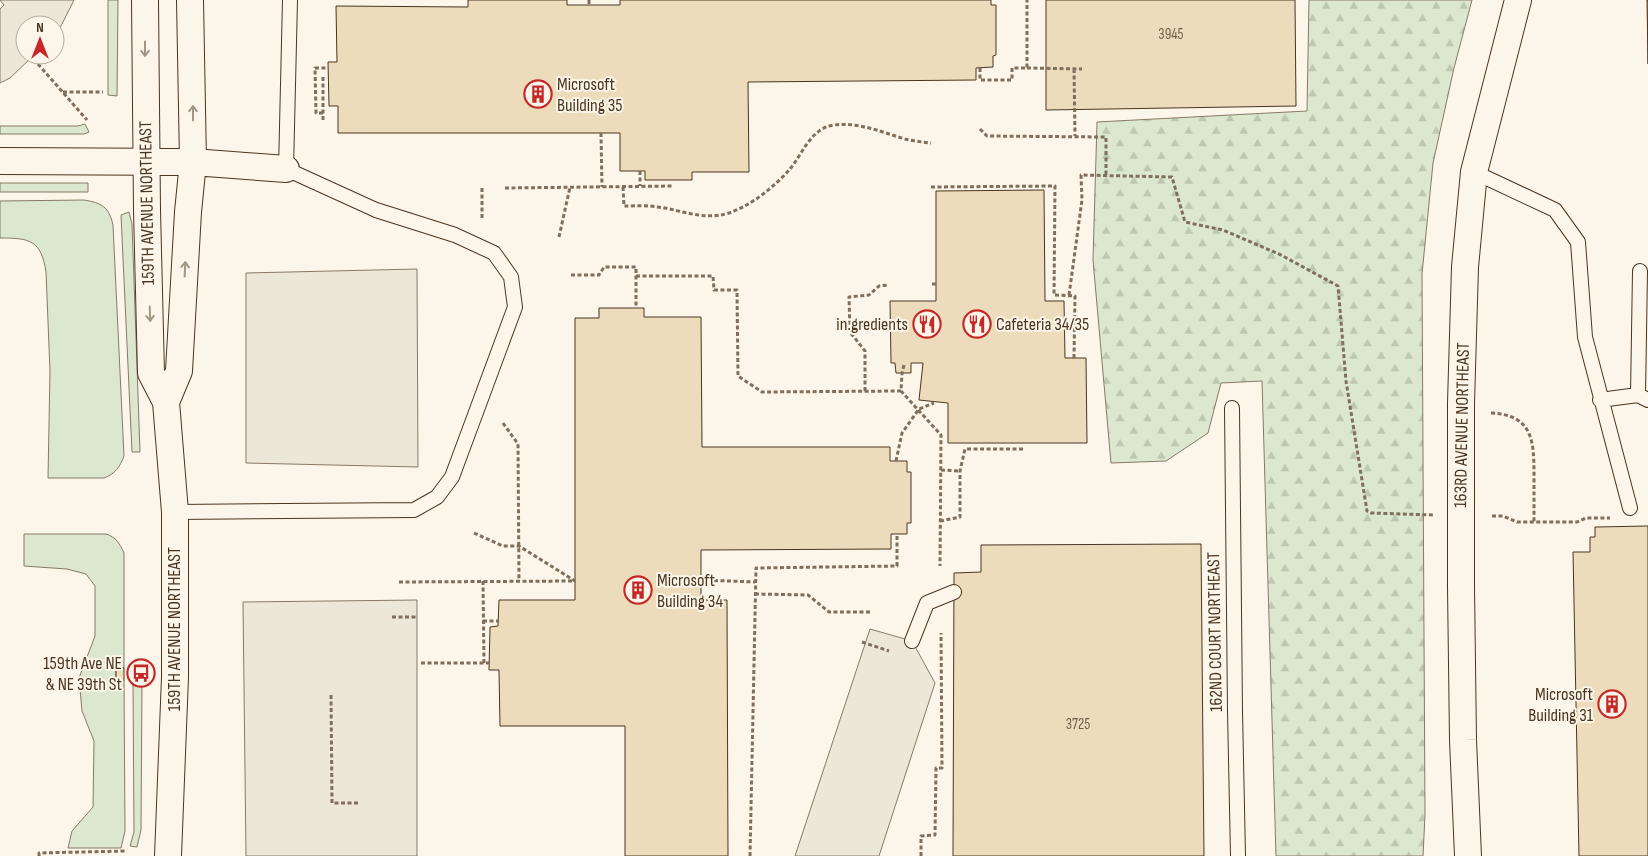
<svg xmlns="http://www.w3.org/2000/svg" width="1648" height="856" font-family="'Sofia Sans Condensed',sans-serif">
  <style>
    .green { fill: #dce7d0; stroke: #887966 }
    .forest { fill: url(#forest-firs); stroke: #887966 }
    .parking { fill: #ede7d9; stroke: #887966 }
    .building { fill: #ecdcbc; stroke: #4a3520 }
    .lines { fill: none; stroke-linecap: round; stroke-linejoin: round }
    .lane-casing { stroke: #4a3520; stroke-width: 16 }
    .street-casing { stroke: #4a3520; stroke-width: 28 }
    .path { stroke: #7f6f5c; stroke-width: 3; stroke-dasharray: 4 2.5; stroke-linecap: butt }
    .lane { stroke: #fbf6e9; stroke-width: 14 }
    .street { stroke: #fbf6e9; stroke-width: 26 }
    .oneway { stroke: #a29684 }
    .labels { text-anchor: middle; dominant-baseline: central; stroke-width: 4; stroke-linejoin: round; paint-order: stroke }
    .number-label { font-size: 15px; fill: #725f47 }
    .poi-label { font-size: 18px; fill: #4a3520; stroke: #fbf6e9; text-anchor: start }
    .street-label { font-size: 18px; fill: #4a3520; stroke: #fbf6e9 }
  </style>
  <defs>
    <pattern id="forest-firs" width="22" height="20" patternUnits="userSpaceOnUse" patternTransform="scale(1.25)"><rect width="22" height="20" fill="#dce7d0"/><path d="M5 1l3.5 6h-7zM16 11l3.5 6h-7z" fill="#bec7b2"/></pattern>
  </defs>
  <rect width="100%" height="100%" fill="#fbf6e9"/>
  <path class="green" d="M108,0H118L117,96L108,95Z
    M85,124L89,132L84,134H0V126H78Z
    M0,183H88V192H0Z
    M84,200C102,203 109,207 113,225L124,456C120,467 115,474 104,478H48L50,371L46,272C41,240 30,238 0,238V201Z
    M129,212L132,224L140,452H132L121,215Z
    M24,534H106C116,537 120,544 124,553V668L116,669V681H124L125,831L121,848H68L72,831L93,807L94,741L82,711L79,678L95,636V586L86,574L67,569L24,566Z
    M133,681H142L141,830L137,847L130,846L134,832Z"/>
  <path class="forest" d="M1309,0H1472L1454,68L1433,163L1422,274L1425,815L1423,856H1276L1262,381L1221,383L1208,433L1166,461L1111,463L1093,260L1097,122L1307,111Z"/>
  <path class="parking" d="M0,0H74L61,26L55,33V25H25V55H34L10,78L0,83V9L4,5Z
    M417,269L418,467L246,463V273Z
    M417,600V856H246L243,602Z
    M870,629L912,641L935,683L879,856H795Z"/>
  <path class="building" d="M468,0H567V5H620V0H991V5H996V55L993,56V67L976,68V80L748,82L749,172H692V180H645V171H620V133H338V106H329L328,62H337L336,6L468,7Z
    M1046,0H1295L1296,106L1046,110Z
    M1647,0H1648V64Z
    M1044,190L1045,301H1064L1065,358H1086L1087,443H948V403L919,400L923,363H911V373H896L895,363H891L890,301H936V191Z
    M599,308H644V317H701L702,447H890V461H907V472H911V523H907V534H891V549L701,550V600H727L728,856H625V726H500L499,670H489L490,627L498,626L499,600H575V318H599Z
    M1648,526V856H1579L1573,552H1590V537H1595V527Z
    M1201,544L1204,856H953L954,573L981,572V545Z
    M116,668H124V681H116Z"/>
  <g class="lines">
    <g class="lane-casing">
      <path id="lane" d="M1474,172L1555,210L1578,242L1585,337L1630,508
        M1638,395L1640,271
        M1600,400L1638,395L1648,400
        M1232,408L1235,711L1238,856
        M175,512L414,510L437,497L452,477L515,307L511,277L494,253L455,235L376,210L286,169L290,0
        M912,641L927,603L954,592"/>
    </g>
    <g class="street-casing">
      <path id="street" d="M145,0L147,210L151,373L166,402L175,512V677L168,856
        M0,161L193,162L286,169
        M166,402L179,371L188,212L193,162L190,0
        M1468,856L1463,740L1461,587V403L1465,267L1474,172L1518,0"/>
    </g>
    <path class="path" d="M589,0V5
      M38,64L87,120
      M980,68V80H1012V68H1027V0
      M1027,68L1082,69
      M1074,69L1075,136
      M323,77V122
      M63,92H103
      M323,113H316L315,68H329
      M980,129L987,136L1106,137V176
      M601,133L602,187
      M640,171V186
      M623,187L624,206C635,206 647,205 658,207C682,210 703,221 729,213C752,205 774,187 790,169C803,153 811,128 834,125C860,122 881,132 905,139C913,141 922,142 931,143
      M931,187L1055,186L1054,295L1075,296L1074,358
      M482,188V220
      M505,188L673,186
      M559,237L570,187
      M571,275H599L604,267H636V308
      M636,276H713L714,290H737L738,376L762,392L901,391
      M932,284H936
      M1069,295L1082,200L1081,175L1172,177L1185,222L1223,230L1281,255L1338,286L1346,381L1367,511L1371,513L1433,515
      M904,365L902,373L901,391L941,435L940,566
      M865,391V351L850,332L849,297L869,295L879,286L888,285
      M1491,413C1533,415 1534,441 1534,475C1534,491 1534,506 1534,522
      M503,423L518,444L519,581
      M896,461L902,433L919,409L934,403
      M941,470L960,471
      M1492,516H1503L1517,522H1577L1586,518H1610
      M940,521L960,517V471L965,449H1025
      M474,533L503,546H519L575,581
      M701,580L755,582
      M483,581L484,663
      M399,582L575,581
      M755,594L808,595L829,612H872
      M392,617H416
      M483,621H498
      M862,642L889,651
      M421,663H489
      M331,695L332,803H358
      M39,856V853L125,851
      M750,856L756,568L897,566V534
      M921,856V836L935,835L936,768H942L941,633"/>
    <use href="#lane" class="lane"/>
    <use href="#street" class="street"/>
  </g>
  <defs><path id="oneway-shaft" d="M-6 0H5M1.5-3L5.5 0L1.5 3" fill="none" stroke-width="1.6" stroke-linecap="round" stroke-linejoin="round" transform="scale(1.25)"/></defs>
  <g class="oneway">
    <use href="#oneway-shaft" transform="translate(145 49) rotate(90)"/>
    <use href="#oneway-shaft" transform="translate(193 113) rotate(-90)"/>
    <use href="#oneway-shaft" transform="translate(185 269) rotate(-87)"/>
    <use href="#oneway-shaft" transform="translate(150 314) rotate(88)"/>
  </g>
  <defs>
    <g id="building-ring" transform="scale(1.4375)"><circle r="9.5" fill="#fbf6e9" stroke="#c62828" stroke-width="1.5"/><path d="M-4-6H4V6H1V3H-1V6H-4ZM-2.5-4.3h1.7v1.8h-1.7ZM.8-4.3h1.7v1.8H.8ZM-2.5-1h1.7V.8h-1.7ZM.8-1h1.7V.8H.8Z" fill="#c62828"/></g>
    <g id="restaurant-ring" transform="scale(1.4375)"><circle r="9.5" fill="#fbf6e9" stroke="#c62828" stroke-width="1.5"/><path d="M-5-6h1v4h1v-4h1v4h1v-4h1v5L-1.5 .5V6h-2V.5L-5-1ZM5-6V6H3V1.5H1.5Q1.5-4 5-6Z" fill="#c62828"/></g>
    <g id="bus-ring" transform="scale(1.4375)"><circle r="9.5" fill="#fbf6e9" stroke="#c62828" stroke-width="1.5"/><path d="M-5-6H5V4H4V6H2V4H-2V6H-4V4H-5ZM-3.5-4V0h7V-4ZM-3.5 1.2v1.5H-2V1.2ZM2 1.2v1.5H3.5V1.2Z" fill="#c62828"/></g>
  </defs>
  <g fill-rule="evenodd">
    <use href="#building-ring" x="538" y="94"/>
    <use href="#restaurant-ring" x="927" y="324"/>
    <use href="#restaurant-ring" x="977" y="324"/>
    <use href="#building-ring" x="638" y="590"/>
    <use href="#bus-ring" x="141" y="673"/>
    <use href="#building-ring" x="1612" y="704"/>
  </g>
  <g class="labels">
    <g class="number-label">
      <text x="1171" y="34">3945</text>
      <text x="1078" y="724">3725</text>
    </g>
    <g class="poi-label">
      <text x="557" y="84">Microsoft<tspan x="557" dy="21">Building 35</tspan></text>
      <text x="908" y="324" text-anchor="end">in.gredients</text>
      <text x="996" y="324">Cafeteria 34/35</text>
      <text x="657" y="580">Microsoft<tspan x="657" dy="21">Building 34</tspan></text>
      <text x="122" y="663" text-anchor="end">159th Ave NE<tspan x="122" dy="21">&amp; NE 39th St</tspan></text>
      <text x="1593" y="694" text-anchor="end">Microsoft<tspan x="1593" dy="21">Building 31</tspan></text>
    </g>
    <g class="street-label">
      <text transform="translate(147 203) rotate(-91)">159TH AVENUE NORTHEAST</text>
      <text transform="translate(1462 425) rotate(-89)">163RD AVENUE NORTHEAST</text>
      <text transform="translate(174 629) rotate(-90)">159TH AVENUE NORTHEAST</text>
      <text transform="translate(1215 632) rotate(-91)">162ND COURT NORTHEAST</text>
    </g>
  </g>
  <g transform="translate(40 40)"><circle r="24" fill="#fbf6e9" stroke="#b4a999"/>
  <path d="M0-4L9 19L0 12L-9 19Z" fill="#c62828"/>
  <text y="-8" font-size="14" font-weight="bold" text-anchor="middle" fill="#4a3520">N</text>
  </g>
</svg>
